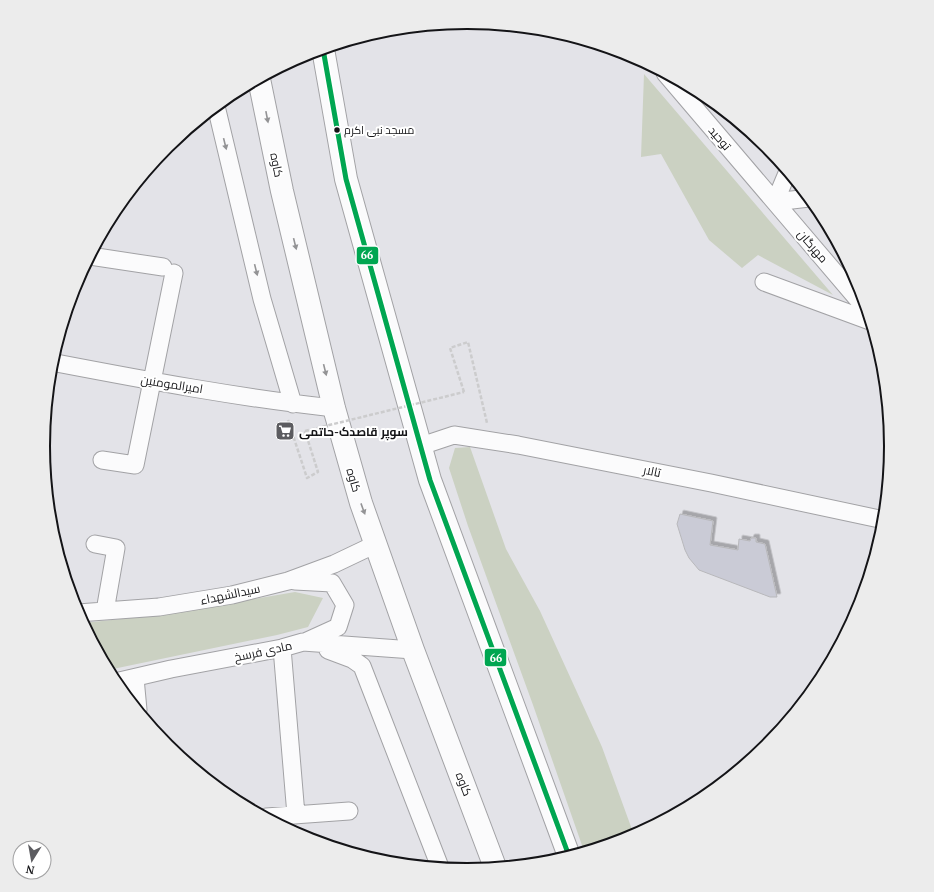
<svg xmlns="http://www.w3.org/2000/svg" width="934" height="892" font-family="'PT Serif',Cairo,serif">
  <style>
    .green { fill: #cbd1c2 }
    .building { fill: #cacbd6; stroke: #b8b8bb; filter: url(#shadow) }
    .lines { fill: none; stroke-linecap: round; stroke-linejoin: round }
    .street-casing { stroke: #a2a2a5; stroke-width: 19 }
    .primary-casing { stroke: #a2a2a5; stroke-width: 24 }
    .path { stroke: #cccccd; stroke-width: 2.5; stroke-dasharray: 4 2; stroke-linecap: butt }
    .street { stroke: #fbfbfc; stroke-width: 17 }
    .primary { stroke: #fbfbfc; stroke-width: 22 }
    .path-bridge { stroke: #cccccd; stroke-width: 2.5; stroke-dasharray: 4 2; stroke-linecap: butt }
    .bus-1-casing { stroke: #fff; stroke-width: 8 }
    .bus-1 { stroke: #00a651; stroke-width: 5 }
    .oneway { fill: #939395 }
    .bus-dot { fill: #141417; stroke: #fff; stroke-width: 1.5 }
    .labels { text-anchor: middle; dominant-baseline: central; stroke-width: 4; stroke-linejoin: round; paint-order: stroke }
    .bus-label { font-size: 11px; fill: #141417; stroke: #fff; text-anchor: start }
    .street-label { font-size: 12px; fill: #141417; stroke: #fff }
    .poi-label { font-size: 12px; font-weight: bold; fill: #141417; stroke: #fff; text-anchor: start }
    .rim { fill: none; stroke: #141417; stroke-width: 2 }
    .line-badge { stroke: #fff; stroke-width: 1.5 }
    .badge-label { font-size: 11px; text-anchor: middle; font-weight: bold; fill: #fff }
  </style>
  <defs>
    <filter id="shadow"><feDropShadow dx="3.5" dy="-3.5" stdDeviation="0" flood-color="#0004"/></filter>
  </defs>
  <rect width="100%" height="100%" fill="#e3e3e8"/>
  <path class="green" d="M644,74L833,295L758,255L742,268L709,240L661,154L641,157Z
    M470,447L506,549L540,611L602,747L634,835L629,838L584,851L533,705L468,526L449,468L455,448Z
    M295,592L323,598L308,627L277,635L108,670L83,623L159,615Z"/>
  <path class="building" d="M680,514L713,521L710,545L738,550L739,539L750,541L751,538H756V542L765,544L777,597H770L699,570L689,558L685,550L677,524Z"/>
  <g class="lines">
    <g class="street-casing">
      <path id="street" d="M665,73L866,309
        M216,106L262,299L293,404
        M775,202L809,198
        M775,202L788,171
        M90,256L163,267
        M764,282L870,321
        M51,362C145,380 240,398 334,408
        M421,446L454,435L518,445L711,483L884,520
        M102,460L135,465L174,273
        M95,544L116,548L105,611
        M295,581L332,583L345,605L338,627L305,642
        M78,613L159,607L232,595L288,581L334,564L376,544
        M282,648L296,815
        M328,650L352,659L362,666L440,867
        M135,678L138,710
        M115,682L171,669L282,648L303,642L413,650
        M266,817L349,811"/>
    </g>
    <g class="primary-casing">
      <path id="primary" d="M323,49L346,179L430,480L569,856
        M259,79L282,191L334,408L361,503L413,650L495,867"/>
    </g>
    <path class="path" d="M464,392L450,348L468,342L487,423
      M288,420L307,478L318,472L305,431"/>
    <use href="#street" class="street"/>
    <use href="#primary" class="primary"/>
    <path class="path-bridge" d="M305,431L464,392"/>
    <g class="bus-1-casing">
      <path id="bus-1" d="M323,49L346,179L430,480L569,856"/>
    </g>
    <use href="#bus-1" class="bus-1"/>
  </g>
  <defs><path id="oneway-solid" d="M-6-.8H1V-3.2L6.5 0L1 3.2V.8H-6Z"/></defs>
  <g class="oneway">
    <use href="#oneway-solid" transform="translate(267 117) rotate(79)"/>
    <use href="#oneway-solid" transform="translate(225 144) rotate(76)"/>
    <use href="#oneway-solid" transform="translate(295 244) rotate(76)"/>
    <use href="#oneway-solid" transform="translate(256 270) rotate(76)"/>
    <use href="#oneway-solid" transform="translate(325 370) rotate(76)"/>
    <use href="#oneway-solid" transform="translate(363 509) rotate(70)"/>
  </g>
  <defs>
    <g id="supermarket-square" transform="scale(1)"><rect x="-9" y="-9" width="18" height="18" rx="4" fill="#5c5c60" stroke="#fff"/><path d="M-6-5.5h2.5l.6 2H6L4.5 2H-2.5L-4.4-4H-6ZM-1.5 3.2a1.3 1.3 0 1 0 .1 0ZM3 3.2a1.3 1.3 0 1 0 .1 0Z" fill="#fff"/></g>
  </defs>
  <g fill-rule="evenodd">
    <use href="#supermarket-square" x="285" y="431"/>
  </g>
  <circle class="bus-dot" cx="337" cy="130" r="3.5"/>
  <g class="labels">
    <g class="bus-label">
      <text x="344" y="130">مسجد نبی اکرم</text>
    </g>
    <g class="street-label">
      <text transform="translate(720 138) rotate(49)">توحید</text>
      <text transform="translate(277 165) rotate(79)">کاوه</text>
      <text transform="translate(813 246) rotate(49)">مهرگان</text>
      <text transform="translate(172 384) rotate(9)">امیرالمومنین</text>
      <text transform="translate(652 471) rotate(11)">تالار</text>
      <text transform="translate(354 480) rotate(74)">کاوه</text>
      <text transform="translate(230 594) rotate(-12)">سیدالشهداء</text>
      <text transform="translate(263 651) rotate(-12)">مادی فرسخ</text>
      <text transform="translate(464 784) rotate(69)">کاوه</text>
    </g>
    <g class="poi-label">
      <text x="299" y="431">سوپر قاصدک-حاتمی</text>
    </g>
  </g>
  <path d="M0 0H934V892H0ZM50 446a417 417 0 1 1 834 0a417 417 0 1 1-834 0Z" fill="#ececec" fill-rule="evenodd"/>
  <path class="rim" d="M50 446a417 417 0 1 1 834 0a417 417 0 1 1-834 0Z"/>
  <g class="line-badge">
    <rect x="356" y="246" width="23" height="19" rx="4" fill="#00a651"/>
    <rect x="484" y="648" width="23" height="19" rx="4" fill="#00a651"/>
  </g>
  <g class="badge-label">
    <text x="367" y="259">66</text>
    <text x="496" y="662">66</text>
  </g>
  <g transform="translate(32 860) rotate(191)"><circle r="19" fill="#ffffff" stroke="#a1a1a2"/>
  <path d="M0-3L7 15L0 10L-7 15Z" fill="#5c5c60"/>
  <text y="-6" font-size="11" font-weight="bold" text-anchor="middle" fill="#141417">N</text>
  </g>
</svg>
